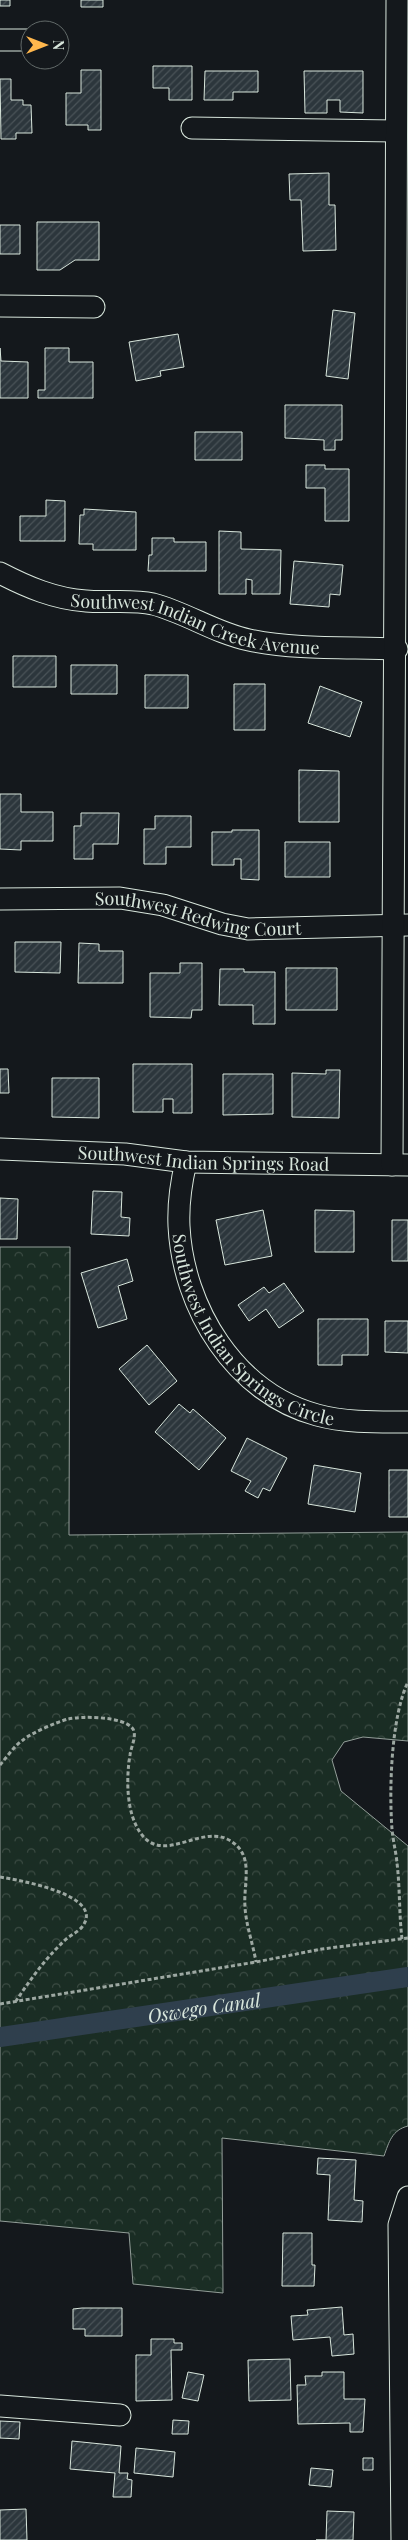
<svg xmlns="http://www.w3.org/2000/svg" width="408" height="2540" font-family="'Playfair Display',serif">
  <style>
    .forest { fill: url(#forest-crowns); stroke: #939e99 }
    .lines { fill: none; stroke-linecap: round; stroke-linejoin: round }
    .canal { stroke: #2f3f4d; stroke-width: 20 }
    .building { fill: url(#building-hatch); stroke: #d8e6dc }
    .minor-casing { stroke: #d8e6dc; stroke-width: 23 }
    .path { stroke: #9da8a2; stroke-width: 3; stroke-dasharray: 4 2.5; stroke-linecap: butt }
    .minor { stroke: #14181c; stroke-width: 21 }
    .labels { text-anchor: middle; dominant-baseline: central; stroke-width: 4; stroke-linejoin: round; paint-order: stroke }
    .street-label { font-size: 18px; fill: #d8e6dc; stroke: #14181c }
    .water-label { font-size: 19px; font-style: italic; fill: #d8e6dc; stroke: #14181c }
  </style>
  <defs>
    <pattern id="forest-crowns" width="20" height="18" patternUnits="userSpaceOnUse" patternTransform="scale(1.25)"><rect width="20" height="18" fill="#1a2d24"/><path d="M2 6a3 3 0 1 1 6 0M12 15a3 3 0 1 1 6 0" fill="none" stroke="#3b4b43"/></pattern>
    <pattern id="building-hatch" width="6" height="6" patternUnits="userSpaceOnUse" patternTransform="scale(1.25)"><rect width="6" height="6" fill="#2c363c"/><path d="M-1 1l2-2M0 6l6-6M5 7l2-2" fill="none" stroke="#4a5358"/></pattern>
  </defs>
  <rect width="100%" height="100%" fill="#14181c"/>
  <path class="forest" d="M0,1247H70L69,1535L408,1532V1741L363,1737L344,1742L332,1760L341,1791L408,1846V2126C392,2130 389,2142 384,2156L222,2138L223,2293L133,2284L129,2233L0,2221Z"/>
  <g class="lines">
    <path class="canal" id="s1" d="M0,2037L408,1977"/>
  </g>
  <path class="building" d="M0,0H10V6H0Z
    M81,0H103V7H81Z
    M153,66H192V100H169V88H153Z
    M81,70H101V130H88V125H66V93H81Z
    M205,71H258V92H233V100H204Z
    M304,71H363V113L340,112V100H327V113H305Z
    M0,79H11V100H23V105H31L32,133H16V139H1Z
    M329,173V205H335L336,250L303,251L301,200H290L289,174Z
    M37,222H99V260H75L60,270H37Z
    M0,225H20V254H0Z
    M333,310L355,313L348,379L326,376Z
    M178,334L184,367L160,371L161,376L136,381L129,342Z
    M0,348L1,361L28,362V398H0Z
    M45,348H69V362H93V398H38V390H45Z
    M285,405H342V440H335V450H324V440L285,438Z
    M195,432H242V460H195Z
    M306,465H325V469H349V521H325V488H306Z
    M46,500L65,501V541H20V516H46Z
    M84,509L136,512V550H93V544H79L80,515H84Z
    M219,531L241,532V549L281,550L280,594H252V580L246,579V594H219Z
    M152,538H174V542H206V571H148L149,555H152Z
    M294,561L343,565L340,595L330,594L329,607L290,604Z
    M13,656H56V687H13Z
    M71,665H117V694H71Z
    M145,675H188V708H145Z
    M234,684H265V730H234Z
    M320,686L362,702L350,737L308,723Z
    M299,770L339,771V822H299Z
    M0,794H21V812H53V841H21V850L0,849Z
    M81,813H119L118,844H93V859H74V826H81Z
    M155,816H191V847H166V864H144V829H155Z
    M232,830H259V880L241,879V859H234V865H212V832H232Z
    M285,842H330V877H285Z
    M15,942H61L60,973L15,972Z
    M79,943L99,944V951H123V983H78Z
    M180,963H202V1010H192L191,1018L150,1017V973H180Z
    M286,968H337V1010H286Z
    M220,969H244V972H275V1024H253V1005H219Z
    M133,1064H192V1113H173V1099H163V1112H133Z
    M0,1069H8L9,1093H0Z
    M326,1070H340L339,1118L292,1117V1073L326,1074Z
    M223,1074H273V1114L223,1115Z
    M52,1078H99V1118L52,1117Z
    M93,1191L122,1192L121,1217L130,1218L129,1236L91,1234Z
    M0,1198L18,1199L17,1239H0Z
    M263,1210L272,1256L225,1265L216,1220Z
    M315,1210L354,1211V1252H315Z
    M392,1220H408V1261H392Z
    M127,1259L133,1281L118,1286L127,1319L98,1328L81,1273Z
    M284,1283L304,1311L279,1328L266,1309L249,1321L238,1305L264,1287L269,1293Z
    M318,1319H368V1355H342V1365H318Z
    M385,1321H408V1353L385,1352Z
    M147,1345L177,1381L149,1405L119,1369Z
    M179,1404L190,1413L193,1409L226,1438L199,1470L155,1432Z
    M247,1438L287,1458L270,1491L263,1488L258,1498L245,1491L251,1481L231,1471Z
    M314,1465L361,1473L355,1512L308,1504Z
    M389,1470H408V1517H389Z
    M318,2158L356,2160L354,2200L363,2201L362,2222L328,2220L330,2175L317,2174Z
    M283,2233H312V2265H315L314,2286H282Z
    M342,2307L344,2335L353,2334L354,2354L332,2356L330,2337L293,2340L291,2316L308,2315L307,2310Z
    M82,2308H122V2336H85V2329H73V2309Z
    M151,2339H174V2343H182V2350H171L172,2400L136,2401V2355H151Z
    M290,2359L291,2400L249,2401L248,2360Z
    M188,2372L204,2375L198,2401L182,2398Z
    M322,2372H344V2399H365L363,2432H350V2423L298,2424L297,2385H306L305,2376H322Z
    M173,2420L189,2421L188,2434H172Z
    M0,2421L20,2422L19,2439L0,2438Z
    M72,2441L121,2446L119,2473H128L127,2479L132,2480L131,2497H113L115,2473L70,2469Z
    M136,2448L175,2452L173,2477L134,2473Z
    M363,2458H373V2470H363Z
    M311,2468L333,2470L331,2487L309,2485Z
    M26,2509L27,2540H0V2510Z
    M327,2511L354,2512L353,2540H316H326Z"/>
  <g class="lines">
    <g class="minor-casing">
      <g id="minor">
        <path d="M0,40H30"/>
        <path d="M192,128L396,131"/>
        <path d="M0,306L94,307"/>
        <path id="s2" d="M0,573C27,587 55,599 86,601C108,603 131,599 153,604C187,613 215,633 249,640C296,650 348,647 397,649"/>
        <path id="s3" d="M0,899L120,898L163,905L222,924L248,929L408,925"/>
        <path id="s4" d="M0,1149L125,1154L186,1162L408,1165"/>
        <path id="s5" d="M186,1162C181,1183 178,1204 179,1226C183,1308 235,1393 317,1415C346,1423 379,1422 408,1422"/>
        <path d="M392,1165C396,777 394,388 397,0"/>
        <path d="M0,2406L120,2415"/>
        <path d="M402,2540L399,2225L408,2197"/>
      </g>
    </g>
    <path class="path" d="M0,1765C7,1757 14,1746 23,1740C31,1733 57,1722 68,1719C82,1716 124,1716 133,1729C137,1736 131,1747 130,1755C126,1779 126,1815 142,1835C164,1863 200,1826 227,1839C256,1853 243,1882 245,1907C246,1925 253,1944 256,1962
      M0,1877C18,1880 107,1895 82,1927C78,1932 69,1936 64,1941C45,1959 30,1980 16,2001
      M402,1939C399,1914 400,1888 397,1863C396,1852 393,1841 392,1829C389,1790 391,1717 408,1682
      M0,2004L256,1962L322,1949L408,1938"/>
    <use href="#minor" class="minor"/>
  </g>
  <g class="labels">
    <g class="street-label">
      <text stroke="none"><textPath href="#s2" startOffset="204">Southwest Indian Creek Avenue</textPath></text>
      <text stroke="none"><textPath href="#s3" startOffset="200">Southwest Redwing Court</textPath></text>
      <text stroke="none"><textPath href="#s4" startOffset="204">Southwest Indian Springs Road</textPath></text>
      <text stroke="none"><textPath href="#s5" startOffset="202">Southwest Indian Springs Circle</textPath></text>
    </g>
    <g class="water-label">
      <text stroke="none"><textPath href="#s1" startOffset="206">Oswego Canal</textPath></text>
    </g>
  </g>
  <g transform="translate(45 45) rotate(90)"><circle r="24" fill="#14181c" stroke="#626a69"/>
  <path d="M0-4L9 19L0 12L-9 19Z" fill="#ffb74d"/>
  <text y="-8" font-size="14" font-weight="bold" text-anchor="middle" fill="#d8e6dc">N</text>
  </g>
</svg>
